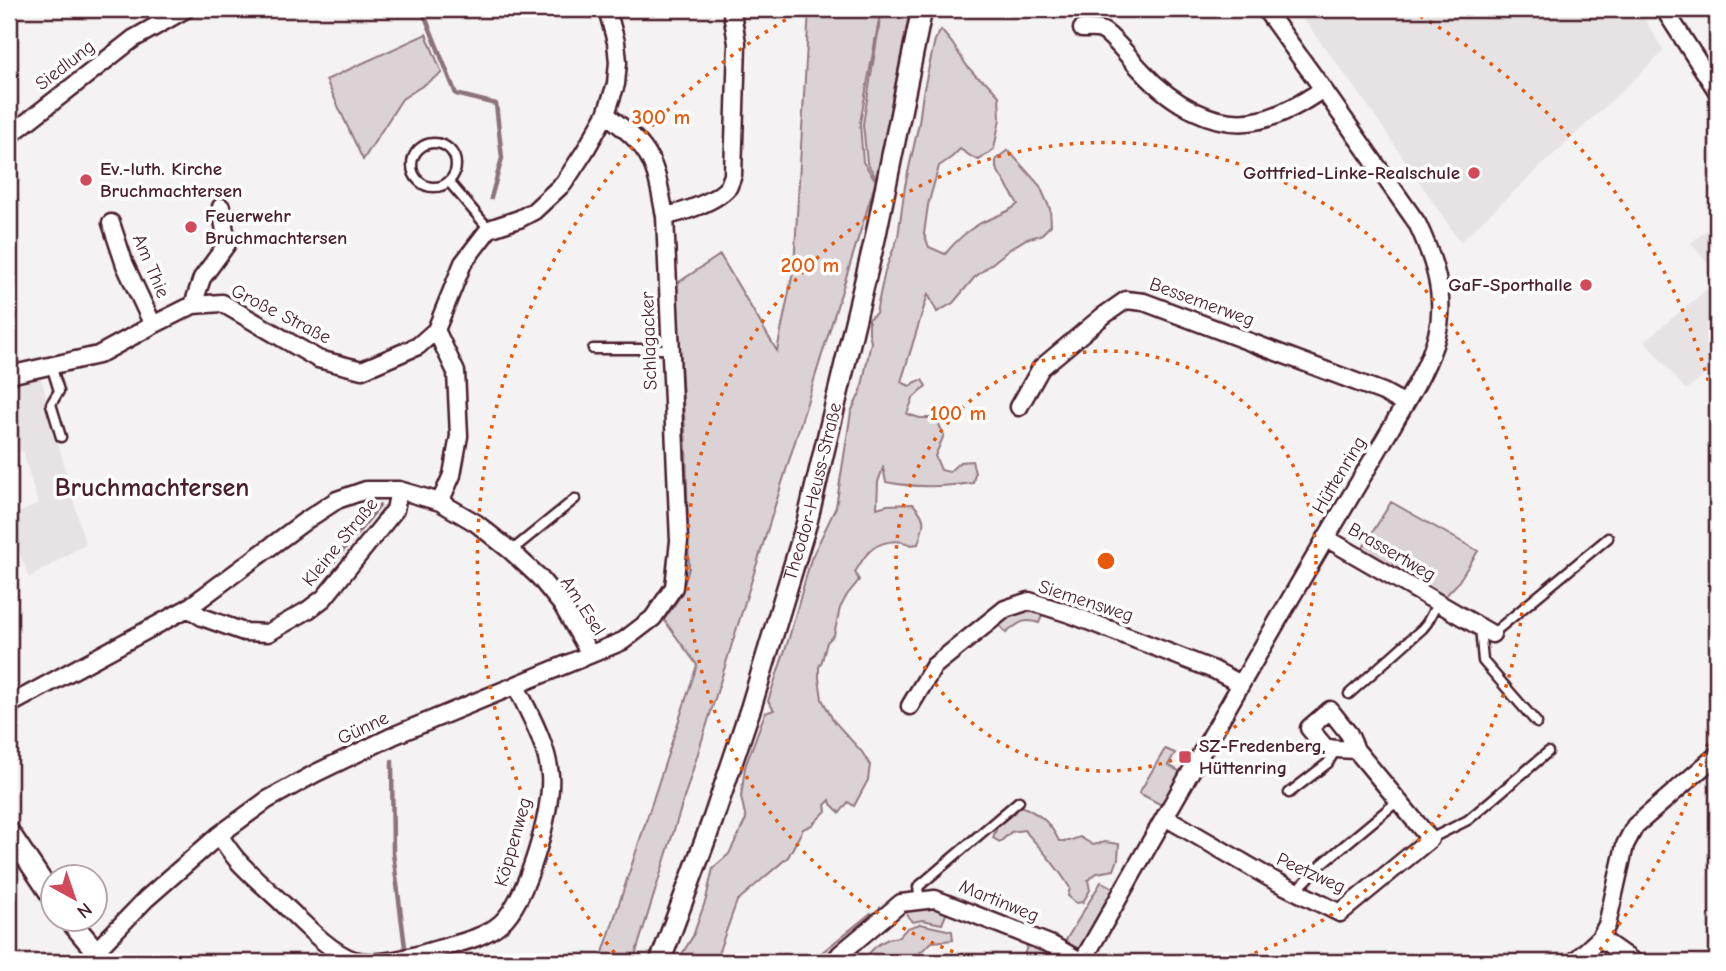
<svg xmlns="http://www.w3.org/2000/svg" width="1726" height="971" font-family="'Comic Neue',sans-serif">
  <style>
    .built { fill: #e7e2e3 }
    .green { fill: #dbd2d5; stroke: #927880; stroke-width: 2 }
    .lines { fill: none; stroke-linecap: round; stroke-linejoin: round }
    .stream { stroke: #8d727a; stroke-width: 4.5 }
    .service-casing { stroke: #4a1f2b; stroke-width: 13 }
    .minor-casing { stroke: #4a1f2b; stroke-width: 21 }
    .tertiary-casing { stroke: #4a1f2b; stroke-width: 24 }
    .service { stroke: #fff; stroke-width: 8 }
    .minor { stroke: #fff; stroke-width: 16 }
    .tertiary { stroke: #fff; stroke-width: 19 }
    .ring { fill: none; stroke: #e8590c; stroke-width: 3.5; stroke-dasharray: 3.5 7 }
    .poi-dot { fill: #d1495b; stroke: #fff; stroke-width: 2.5 }
    .labels { text-anchor: middle; dominant-baseline: central; stroke-width: 7; stroke-linejoin: round; paint-order: stroke }
    .street-label { font-size: 19px; fill: #4a1f2b; stroke: #fff }
    .poi-label { font-size: 19px; font-weight: bold; fill: #4a1f2b; stroke: #fff; text-anchor: start }
    .district-label { font-size: 26px; font-weight: bold; fill: #4a1f2b; stroke: #fff }
    .centre { fill: #e8590c; stroke: #fff; stroke-width: 3.5 }
    .ring-label { font-size: 21px; text-anchor: middle; font-weight: bold; fill: #e8590c; stroke: #fff; stroke-width: 7; stroke-linejoin: round; paint-order: stroke }
  </style>
  <rect width="100%" height="100%" fill="#f4f2f2"/>
  <filter id="ink" filterUnits="userSpaceOnUse"><feTurbulence type="fractalNoise" baseFrequency=".0143" numOctaves="2"/><feDisplacementMap in="SourceGraphic" scale="14" xChannelSelector="R" yChannelSelector="G"/><feConvolveMatrix kernelMatrix="1 2 1 2 8 2 1 2 1" color-interpolation-filters="sRGB"/></filter>
  <g filter="url(#ink)">
    <path class="built" d="M1296,9H1638L1664,51L1460,242L1367,104Z
      M1717,221V274L1691,243Z
      M1717,281V365L1686,390L1645,341Z
      M41,378L85,544L29,578L9,525V517L38,504L23,451L9,455V386Z"/>
    <path class="green" d="M809,9H881L860,123L863,162L876,181L633,962H600L697,665L664,620L681,595L689,568L686,447L676,284L720,255L777,351L794,267Z
      M882,9H910L877,179L867,163L863,124Z
      M941,30L952,43L967,66L976,76L986,82L999,96L1000,119L994,149L979,160L972,157L960,149L952,157L939,166L928,205L924,234L929,247L945,254C955,242 965,232 979,224C992,217 1007,214 1018,204L996,168V159L1008,150L1040,186L1050,209L1051,225L1041,235L1026,239L1010,249L974,278L953,303L937,312L928,294L901,382L910,386L916,382L922,380L926,386L913,398L907,414L920,418H936L944,435L935,456L941,470L949,472L960,462L972,461L975,473L973,483C943,487 914,488 886,482L883,468L878,482L877,508L887,505L913,504C928,520 924,524 918,544L911,545C898,538 879,541 868,553C863,558 859,566 855,572L859,580L847,595L840,608L834,635L827,642L822,661L819,667V678L822,699L833,720L862,752L870,765L868,780L854,806L848,802L840,813L831,804L830,800L825,805L826,811L812,825L803,829L788,857L737,901L715,962H682V954L693,936L706,899L713,868L729,854L746,819L741,797L745,767L765,713L774,710L768,701L789,638L811,559L836,507L851,412L861,391L871,342L869,333V319L876,313L885,271L898,237L905,186L919,123L923,93L935,40Z
      M426,34L442,73L402,99L363,160L326,80Z
      M1391,502L1478,551L1457,584L1439,603L1358,556Z
      M1046,606L1039,623C1023,618 1019,623 1006,633L993,617L1005,609Z
      M1165,749L1175,753L1168,765L1188,776L1169,809L1139,793Z
      M1019,805C1039,814 1049,820 1059,841H1069L1080,837L1093,845L1105,842L1119,844L1118,859L1114,870L1097,873L1088,880L1090,890L1083,902L1076,903L1068,896L1070,888C1057,866 1041,849 1024,830L1011,832L1000,842L993,838C997,822 1006,815 1019,805Z
      M1101,882L1122,892L1082,962H1043L1024,955L1031,936L1060,950Z
      M899,905H950L942,924L922,920L913,922Z
      M871,913L875,918L821,962H810Z
      M920,924L952,931L953,940L932,942L909,962L899,959L894,962H863C871,949 883,938 899,937L907,928Z"/>
    <g class="lines">
      <path class="stream" d="M422,9L456,94L496,104L502,158L491,198
        M327,569L379,506
        M392,761L393,853L406,955"/>
      <g class="service-casing">
        <path id="service" d="M412 165a22 22 0 1 1 44 0a22 22 0 1 1-44 0Z
          M449,182L489,229
          M593,349H670
          M51,365L59,391L51,404L61,437
          M511,551L575,499
          M1480,627L1483,661L1537,723
          M1492,634L1608,538
          M1349,694L1422,629L1427,623L1438,602
          M1289,793L1328,763L1336,749
          M1430,839L1468,820L1548,752
          M1296,891L1322,864L1399,800
          M920,901L918,887L1019,801"/>
      </g>
      <g class="minor-casing">
        <path id="minor" d="M1664,9L1717,91
          M1082,29C1089,29 1098,28 1103,31C1114,37 1131,60 1141,70C1170,102 1215,131 1260,120C1283,115 1304,102 1323,89
          M9,136L133,39L186,9
          M665,216C682,213 718,201 729,186C729,185 733,176 733,175L737,43L732,13
          M111,223L125,265L153,325
          M193,305L202,278L227,244L221,207
          M436,330L456,372L459,436L452,475L440,502
          M9,375L98,355L153,325L193,305L222,303L318,359L362,370L418,346L436,330L463,263L489,229L519,219L534,211L564,183L585,151L606,114L616,84L618,62L616,42L607,9
          M1019,407L1041,368L1103,316L1126,300L1144,302L1383,392L1405,404
          M1326,538L1492,634
          M188,608L202,617L244,632L268,633L308,610L324,598L395,510L399,490
          M9,705L188,608L305,521L337,500L366,490H399L440,502L476,523L511,551L539,577L562,605L590,654
          M910,706L934,666L1005,609L1029,601L1070,614L1214,670L1241,684
          M1165,817L1275,881L1340,913L1430,839L1356,750L1349,734L1330,710L1309,728L1325,747L1336,749L1356,750
          M219,835C225,844 231,853 238,861C251,875 266,888 280,901C299,919 330,953 354,960C378,967 415,956 438,949C459,943 484,938 501,923C527,900 553,810 550,775C547,744 529,713 516,686
          M1600,938L1634,962
          M95,952L146,899L219,835L267,800L316,773L395,735L623,641L653,618L674,587L679,541L665,216C660,192 658,167 643,148C633,134 618,124 606,114
          M834,962L840,954L901,903L935,899L1052,945L1082,962
          M1082,962C1161,824 1239,686 1320,548C1343,509 1367,469 1390,430C1407,400 1428,369 1437,335C1447,296 1433,257 1417,223L1323,89L1265,9
          M1574,962L1600,938L1607,925L1625,845L1635,826L1717,755"/>
      </g>
      <g class="tertiary-casing">
        <g id="tertiary">
          <path d="M9,832L52,896"/>
          <path d="M68,918L105,962"/>
          <path id="s1" d="M660,962L713,819L751,707L807,522L875,239L922,9"/>
        </g>
      </g>
      <use href="#service" class="service"/>
      <use href="#minor" class="minor"/>
      <use href="#tertiary" class="tertiary"/>
    </g>
  </g>
  <g class="ring">
    <circle cx="1106" cy="561" r="210"/>
    <path d="M983 962A419 419 0 1 1 1229 962"/>
    <path d="M1716 713A629 629 0 0 1 1591 961M621 961A629 629 0 0 1 801 11M1411 11A629 629 0 0 1 1716 409"/>
  </g>
  <g class="poi-dot">
    <circle cx="1474" cy="173" r="7"/>
    <circle cx="86" cy="180" r="7"/>
    <circle cx="191" cy="227" r="7"/>
    <circle cx="1586" cy="285" r="7"/>
    <rect x="1178" y="750" width="14" height="14" rx="3.5"/>
  </g>
  <g class="labels">
    <g class="street-label">
      <text transform="translate(65 65) rotate(-38)">Siedlung</text>
      <text transform="translate(151 266) rotate(67)">Am Thie</text>
      <text transform="translate(1202 302) rotate(20)">Bessemerweg</text>
      <text transform="translate(281 314) rotate(27)">Große Straße</text>
      <text transform="translate(649 341) rotate(-92)">Schlagacker</text>
      <text transform="translate(1339 475) rotate(-59)">Hüttenring</text>
      <text stroke="none"><textPath href="#s1" startOffset="495">Theodor-Heuss-Straße</textPath></text>
      <text transform="translate(340 542) rotate(-51)">Kleine Straße</text>
      <text transform="translate(1392 552) rotate(30)">Brassertweg</text>
      <text transform="translate(1086 601) rotate(18)">Siemensweg</text>
      <text transform="translate(583 606) rotate(57)">Am Esel</text>
      <text transform="translate(363 728) rotate(-25)">Günne</text>
      <text transform="translate(513 842) rotate(-74)">Köppenweg</text>
      <text transform="translate(1311 873) rotate(24)">Peetzweg</text>
      <text transform="translate(999 901) rotate(22)">Martinweg</text>
    </g>
    <g class="poi-label">
      <text x="100" y="169">Ev.-luth. Kirche<tspan x="100" dy="22">Bruchmachtersen</tspan></text>
      <text x="1460" y="173" text-anchor="end">Gottfried-Linke-Realschule</text>
      <text x="205" y="216">Feuerwehr<tspan x="205" dy="22">Bruchmachtersen</tspan></text>
      <text x="1572" y="285" text-anchor="end">GaF-Sporthalle</text>
      <text x="1199" y="746">SZ-Fredenberg,<tspan x="1199" dy="22">Hüttenring</tspan></text>
    </g>
    <g class="district-label">
      <text x="152" y="488">Bruchmachtersen</text>
    </g>
  </g>
  <circle cx="1106" cy="561" r="10" class="centre"/>
  <g class="ring-label">
    <text x="661" y="124">300 m</text>
    <text x="810" y="272">200 m</text>
    <text x="958" y="420">100 m</text>
  </g>
  <rect width="1726" height="971" fill="none" stroke="#fff" stroke-width="35"/>
  <rect x="18" y="18" width="1691" height="936" fill="none" stroke="#4a1f2b" stroke-width="2.5" filter="url(#ink)"/>
  <g transform="translate(74 898) rotate(140)"><circle r="33" fill="#ffffff" stroke="#b7a5aa" stroke-width="2"/>
  <path d="M0-5L12 26L0 18L-12 26Z" fill="#d1495b"/>
  <text y="-10" font-size="19" font-weight="bold" text-anchor="middle" fill="#4a1f2b">N</text>
  </g>
</svg>
